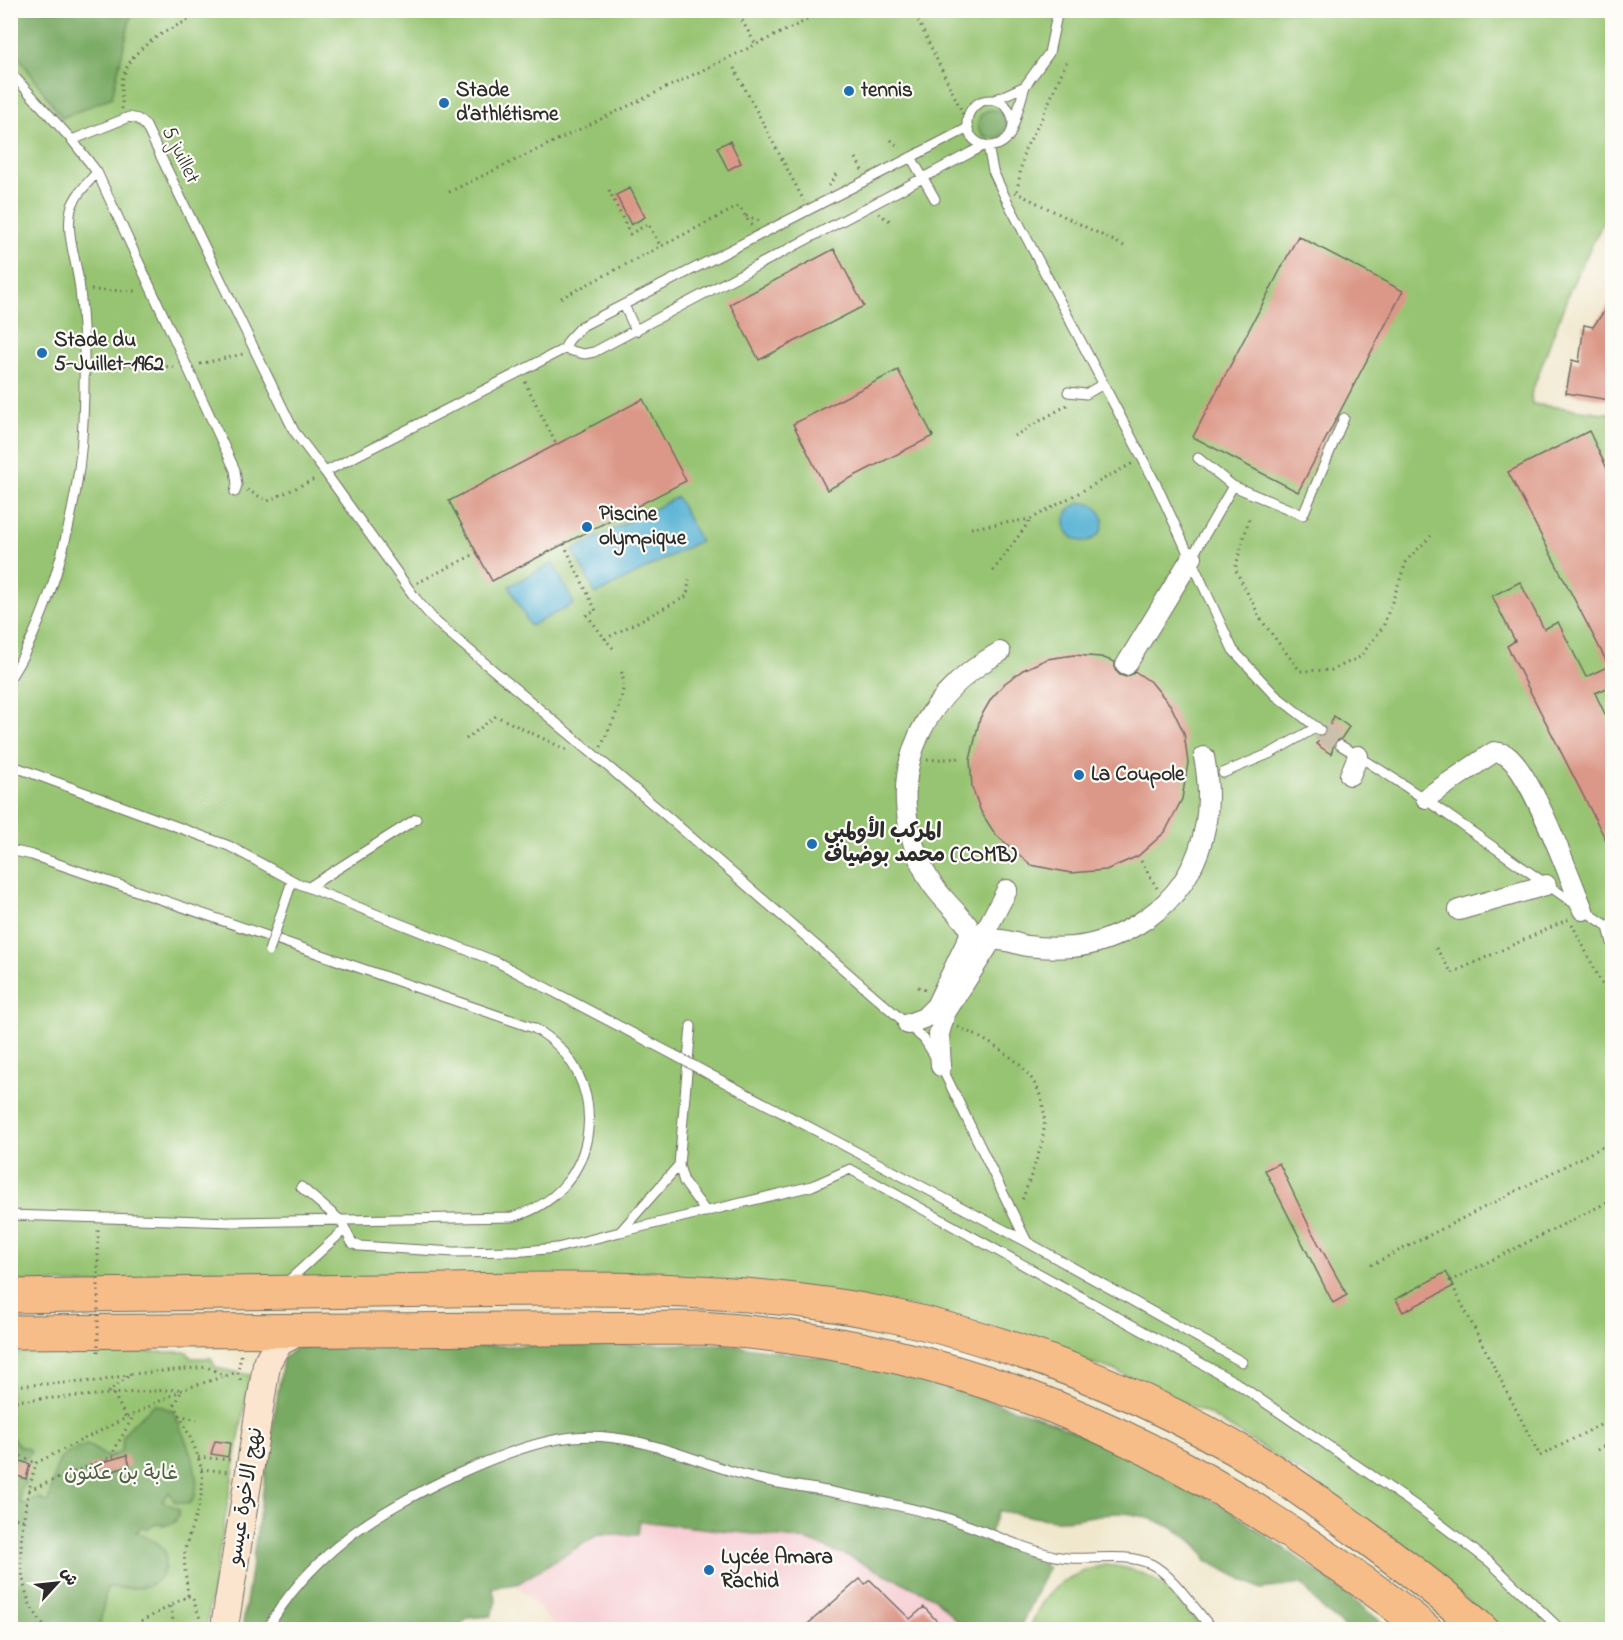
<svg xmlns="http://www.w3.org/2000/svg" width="1623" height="1640" font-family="'Indie Flower','Playpen Sans Arabic',sans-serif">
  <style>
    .built { fill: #f7cfd4 }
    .green { fill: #97c472; stroke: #61784e; stroke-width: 1.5 }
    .forest { fill: #79aa64; stroke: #526a48; stroke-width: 1.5 }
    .water { fill: #56b2d4; stroke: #406e80; stroke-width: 1.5 }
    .building { fill: #db9787 }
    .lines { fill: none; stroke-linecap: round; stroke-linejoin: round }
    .street-tunnel { stroke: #c9c1ac; stroke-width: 20; stroke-dasharray: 20 10; stroke-linecap: butt }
    .lane-casing { stroke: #706d63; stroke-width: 11 }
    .street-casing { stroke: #706d63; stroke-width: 22 }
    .secondary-casing { stroke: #706d63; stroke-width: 29 }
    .highway-casing { stroke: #706d63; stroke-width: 35 }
    .path { stroke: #706d63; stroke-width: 3; stroke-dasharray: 1.5 4.5; stroke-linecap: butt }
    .lane { stroke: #fff; stroke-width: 9 }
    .street { stroke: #fff; stroke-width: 20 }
    .secondary { stroke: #fce5cf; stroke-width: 27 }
    .highway { stroke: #f7bd88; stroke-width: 33 }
    .lane-bridge-casing { stroke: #706d63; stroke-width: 11; stroke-linecap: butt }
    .path-bridge { stroke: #706d63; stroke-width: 3; stroke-dasharray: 1.5 4.5; stroke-linecap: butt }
    .lane-bridge { stroke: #fff; stroke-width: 9 }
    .poi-dot { fill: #1f6fb2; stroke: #fdfcf7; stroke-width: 2 }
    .labels { text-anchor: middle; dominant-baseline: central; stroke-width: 4.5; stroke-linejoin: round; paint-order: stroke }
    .poi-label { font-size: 21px; font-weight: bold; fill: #2b2b2b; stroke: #fdfcf7; text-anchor: start }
    .street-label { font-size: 21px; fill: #2b2b2b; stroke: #fdfcf7 }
    .park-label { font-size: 21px; fill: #516144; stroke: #fdfcf7 }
  </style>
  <rect width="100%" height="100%" fill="#fdfcf7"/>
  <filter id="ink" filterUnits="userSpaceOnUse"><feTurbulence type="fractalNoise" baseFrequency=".0167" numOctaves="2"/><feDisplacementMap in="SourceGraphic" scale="12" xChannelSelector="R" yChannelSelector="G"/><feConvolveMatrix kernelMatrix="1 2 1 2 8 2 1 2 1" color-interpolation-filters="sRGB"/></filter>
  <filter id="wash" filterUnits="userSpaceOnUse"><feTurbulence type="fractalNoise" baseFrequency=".008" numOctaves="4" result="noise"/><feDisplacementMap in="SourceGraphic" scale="24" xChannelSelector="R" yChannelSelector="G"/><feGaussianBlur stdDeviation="1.35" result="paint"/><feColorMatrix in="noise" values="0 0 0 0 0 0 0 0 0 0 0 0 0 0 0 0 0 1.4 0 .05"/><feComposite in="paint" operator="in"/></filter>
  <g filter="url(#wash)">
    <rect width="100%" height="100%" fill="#f0e7cc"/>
    <path class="built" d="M640,1521L805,1540L848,1556L935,1598L964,1629H558L517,1584L599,1534H637Z"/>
    <path class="green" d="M11,11H1612V204L1571,287L1531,394L1532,404L1612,414V1629H1504L1307,1476L1210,1415L1114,1370L908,1306L11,1282Z
      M187,1352L191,1358H211L216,1368L250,1375L206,1629H11L10,1353Z
      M1105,1565C1155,1568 1172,1594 1203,1629H1030C1041,1592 1067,1573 1105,1565Z"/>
    <path class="forest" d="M10,11H132L112,97L62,118L11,46Z
      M978 124a14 14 0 1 1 28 0a14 14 0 1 1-28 0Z
      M727,1344L886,1368L1043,1418L1141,1461L1228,1509L1322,1575L1390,1629H1348L1324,1611L1302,1584L1261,1589L1207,1561C1197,1533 1147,1513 1118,1513C1098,1513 1078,1521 1058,1520C1038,1519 1018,1513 998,1511L988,1538L1033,1557L1048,1568L1019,1629H964L935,1598L848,1556L805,1540L640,1521L638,1535L599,1534L517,1584L492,1587L496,1601L491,1616L468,1618L457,1629L242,1630L283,1359L297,1347Z
      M155,1404L173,1411C182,1432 210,1486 189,1504L175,1502L169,1492L162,1501L179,1509C178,1525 170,1526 156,1524L147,1529L143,1526L136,1532L158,1543L165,1552C170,1591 136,1590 107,1587L99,1629H11L10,1434L19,1446L29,1449L31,1452L22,1464L25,1483L20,1490V1502L26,1505L33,1499L39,1498L47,1503C60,1475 45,1455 88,1445L109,1458L122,1450L123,1436L130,1426Z"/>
    <path class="water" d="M677,497L700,541L596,594L573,550Z
      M1065 522a19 19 0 1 1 38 0a19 19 0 1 1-38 0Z
      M553,563L574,604L530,626L509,586Z"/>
    <g id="blocks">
      <path class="building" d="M730,141L741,163L728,170L717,147Z
        M630,188L645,217L631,225L616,195Z
        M1298,236L1403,291L1298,492L1193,437Z
        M834,249L864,306L759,360L730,304Z
        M1612,300V377L1609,400L1566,393L1572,360L1579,362L1584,325L1593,327Z
        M898,370L933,436L827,490L793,424Z
        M643,399L686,481L492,581L449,501Z
        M1589,431L1612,479V686L1595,693L1612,729V852L1507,646L1515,641L1492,596L1520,582L1544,629L1558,622L1586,677L1609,666L1508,472Z
        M1074,655L1101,657L1115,662V670L1120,675L1126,677L1136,672L1152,683L1171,706L1184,733L1188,763L1182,799L1165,832L1138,856L1106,870L1071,873L1031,865L995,834L981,812L972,787L970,760L980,718L991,699L1005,683L1023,670L1047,659Z
        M1334,716L1349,727L1341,739L1335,741L1331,754L1316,744L1326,734Z
        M1279,1163L1312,1232L1347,1295L1333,1303L1265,1170Z
        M1446,1272L1454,1286L1403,1312L1396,1299Z
        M215,1441L230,1443L228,1457L211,1454Z
        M127,1455L130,1466L92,1477L89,1466Z
        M17,1460L30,1464L26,1479L12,1474Z
        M860,1579L865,1584L870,1580L910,1619L924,1607L944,1629H802Z"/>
    </g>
  </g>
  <g filter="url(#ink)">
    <use href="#blocks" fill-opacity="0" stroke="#706d63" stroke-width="1.5"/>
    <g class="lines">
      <path class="street-tunnel" d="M1320,730L1340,745"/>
      <g class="lane-casing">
        <path id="lane" d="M10,72L72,140
          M994,100L1025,86
          M967 123a23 23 0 1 1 46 0a23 23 0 1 1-46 0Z
          M1014,124L1025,86L1049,53L1058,10
          M988,146L993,171L1004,195L1157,486L1233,650L1275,695L1320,730
          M911,157L935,199
          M97,172L235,470L237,485L235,492
          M624,305L636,331
          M564,349L584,354L594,352L985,145
          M564,349L569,340L582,326L968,128
          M1068,392L1086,394L1103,384
          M325,472L416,599L436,622L662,812L924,1039L941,1066L1027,1242
          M1233,486L1303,515L1344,418
          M1192,557L1233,486L1198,458
          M10,678C53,611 80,501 83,422C85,379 85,334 80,290C78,265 65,234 71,209C75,195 88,183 97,172L72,140L129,117L138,119L146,126L294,431L325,472L564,349
          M1340,745C1434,801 1521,869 1612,929
          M10,765L229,846L297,883L497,962L674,1055
          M1223,773L1271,753L1317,727
          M10,850L32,855L534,1028C615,1073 604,1193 512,1217L234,1222L10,1215
          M309,887L416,819
          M280,917L292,881
          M1608,927L1612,943
          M707,1073L1027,1242L1242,1362
          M679,1165L684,1182L706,1212
          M301,1187L341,1221L352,1243L359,1246L454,1252L524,1251L557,1248L620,1232L679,1165L691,1026
          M620,1232L812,1186L850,1169L1235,1382L1422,1510L1491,1563L1561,1630
          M287,1282L345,1229
          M267,1630C286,1594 316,1563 347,1538C395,1499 512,1443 573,1437C636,1431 689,1460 748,1476C770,1483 793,1485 816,1489C856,1497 896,1504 936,1515C975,1525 1012,1546 1051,1555C1084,1564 1119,1550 1151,1564C1173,1575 1196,1611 1213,1630"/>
      </g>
      <g class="street-casing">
        <path id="street" d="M1126,665L1192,557
          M1350,775L1358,756
          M1426,798L1494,752C1498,753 1504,753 1507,756C1531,772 1570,878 1583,910
          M1459,910L1546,885
          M975,951L1007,890
          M908,1024L924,1018L936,1006L970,935L968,926C955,909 937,895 927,876C880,786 914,700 1000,652
          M941,1066L939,1034L945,1013L991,941C1002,937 1015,944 1027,946C1042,948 1057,948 1073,947C1096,945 1118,936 1138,924C1198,888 1217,823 1204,757"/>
      </g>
      <g class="secondary-casing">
        <path id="secondary" d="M224,1630L267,1362L278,1343L300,1331"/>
      </g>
      <g class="highway-casing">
        <path id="highway" d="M10,1296C157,1294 303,1292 449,1290C598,1288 748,1285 894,1316C1026,1345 1154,1398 1270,1469C1300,1488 1330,1511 1359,1532C1401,1563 1443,1594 1482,1630
          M10,1332L700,1328C932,1342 1129,1420 1319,1552C1356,1577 1392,1601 1426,1630"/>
      </g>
      <path class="path" d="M736,10L756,45
        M913,10L964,116
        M734,68L804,201
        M122,109C123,100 120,90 122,81C130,42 178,26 209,10
        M891,140L900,148
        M856,158L862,170
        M829,186L836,174
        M609,190L630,234L648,224L661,247
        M1017,191L1024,151L1042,118L1068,58
        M449,192L828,10
        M1015,192L1126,247
        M878,214L892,222
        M746,216L760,221
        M91,290L138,291
        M561,298L739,206L752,227
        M96,358L107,364L175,367
        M200,364L243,354
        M525,382L556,444
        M1014,436L1069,404
        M247,490L268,501L317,478
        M1249,519L1235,569L1262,621L1300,671L1332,670L1360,657L1383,627L1407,560L1431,536
        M971,528L1031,519L1133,463
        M564,544L596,611L587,615L605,639
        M993,571L1031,519
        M417,583L477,553
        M613,648L605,639L687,596L689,580
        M466,739L496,716L569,751
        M601,747C610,724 630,695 621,670
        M927,760L963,758
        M1141,861L1157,888
        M1572,924L1612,1004
        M1436,948L1452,973L1569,919
        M918,987L925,990
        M958,1027C1008,1050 1058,1079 1041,1146C1035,1165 1028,1184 1021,1203
        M1612,1200L1450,1281L1540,1456L1612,1419
        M1371,1265L1612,1142
        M241,1355L238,1372L241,1382
        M131,1374L207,1367L225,1376
        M10,1386L100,1381L131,1374L106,1394
        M114,1394L126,1418
        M10,1401L182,1389
        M179,1415L197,1420
        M1597,1450L1612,1442
        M10,1451L36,1463
        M198,1457L231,1460
        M201,1469L229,1472
        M29,1490L114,1456V1450L134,1415
        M10,1517L23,1520
        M188,1596L193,1599L202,1624
        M171,1606L174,1630
        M46,1630C41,1621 33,1611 29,1602C13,1557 24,1507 36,1463L184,1389L238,1372
        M133,1630L137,1624L188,1596C187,1579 182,1564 186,1546C192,1522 205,1499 202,1474C199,1450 184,1427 175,1405L181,1392"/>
      <use href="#lane" class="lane"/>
      <use href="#street" class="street"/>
      <use href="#secondary" class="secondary"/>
      <use href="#highway" class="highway"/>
      <g class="lane-bridge-casing">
        <path id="lane-bridge" d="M269,951L280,917
          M674,1055L707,1073"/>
      </g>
      <path class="path-bridge" d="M98,1352V1227"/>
      <use href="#lane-bridge" class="lane-bridge"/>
    </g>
  </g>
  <g class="poi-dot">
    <circle cx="849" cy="91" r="6"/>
    <circle cx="444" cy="103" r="6"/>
    <circle cx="42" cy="353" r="6"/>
    <circle cx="587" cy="527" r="6"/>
    <circle cx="1079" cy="775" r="6"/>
    <circle cx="812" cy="844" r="6"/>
    <circle cx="709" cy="1570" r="6"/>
  </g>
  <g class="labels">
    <g class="poi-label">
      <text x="456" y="91">Stade<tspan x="456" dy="24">d’athlétisme</tspan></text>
      <text x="861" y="91">tennis</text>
      <text x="54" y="341">Stade du<tspan x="54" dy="24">5-Juillet-1962</tspan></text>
      <text x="599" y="515">Piscine<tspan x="599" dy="24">olympique</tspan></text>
      <text x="1091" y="775">La Coupole</text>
      <text x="824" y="832">المركب الأولمبي<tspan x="824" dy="24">محمد بوضياف (COMB)</tspan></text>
      <text x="721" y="1558">Lycée Amara<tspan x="721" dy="24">Rachid</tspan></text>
    </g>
    <g class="street-label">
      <text transform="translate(180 155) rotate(64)">5 juillet</text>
      <text transform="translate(246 1496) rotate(-81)">نهج الاخوة عيسو</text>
    </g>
    <g class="park-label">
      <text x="121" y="1474">غابة بن عكنون</text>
    </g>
  </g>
  <rect width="1623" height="1640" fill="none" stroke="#fdfcf7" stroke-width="36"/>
  <g transform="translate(57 1583) rotate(63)" stroke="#fdfcf7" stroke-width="4.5" paint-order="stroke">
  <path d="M0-4.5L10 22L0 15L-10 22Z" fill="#2b2b2b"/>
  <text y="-9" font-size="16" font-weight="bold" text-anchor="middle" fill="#2b2b2b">ش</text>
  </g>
</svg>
